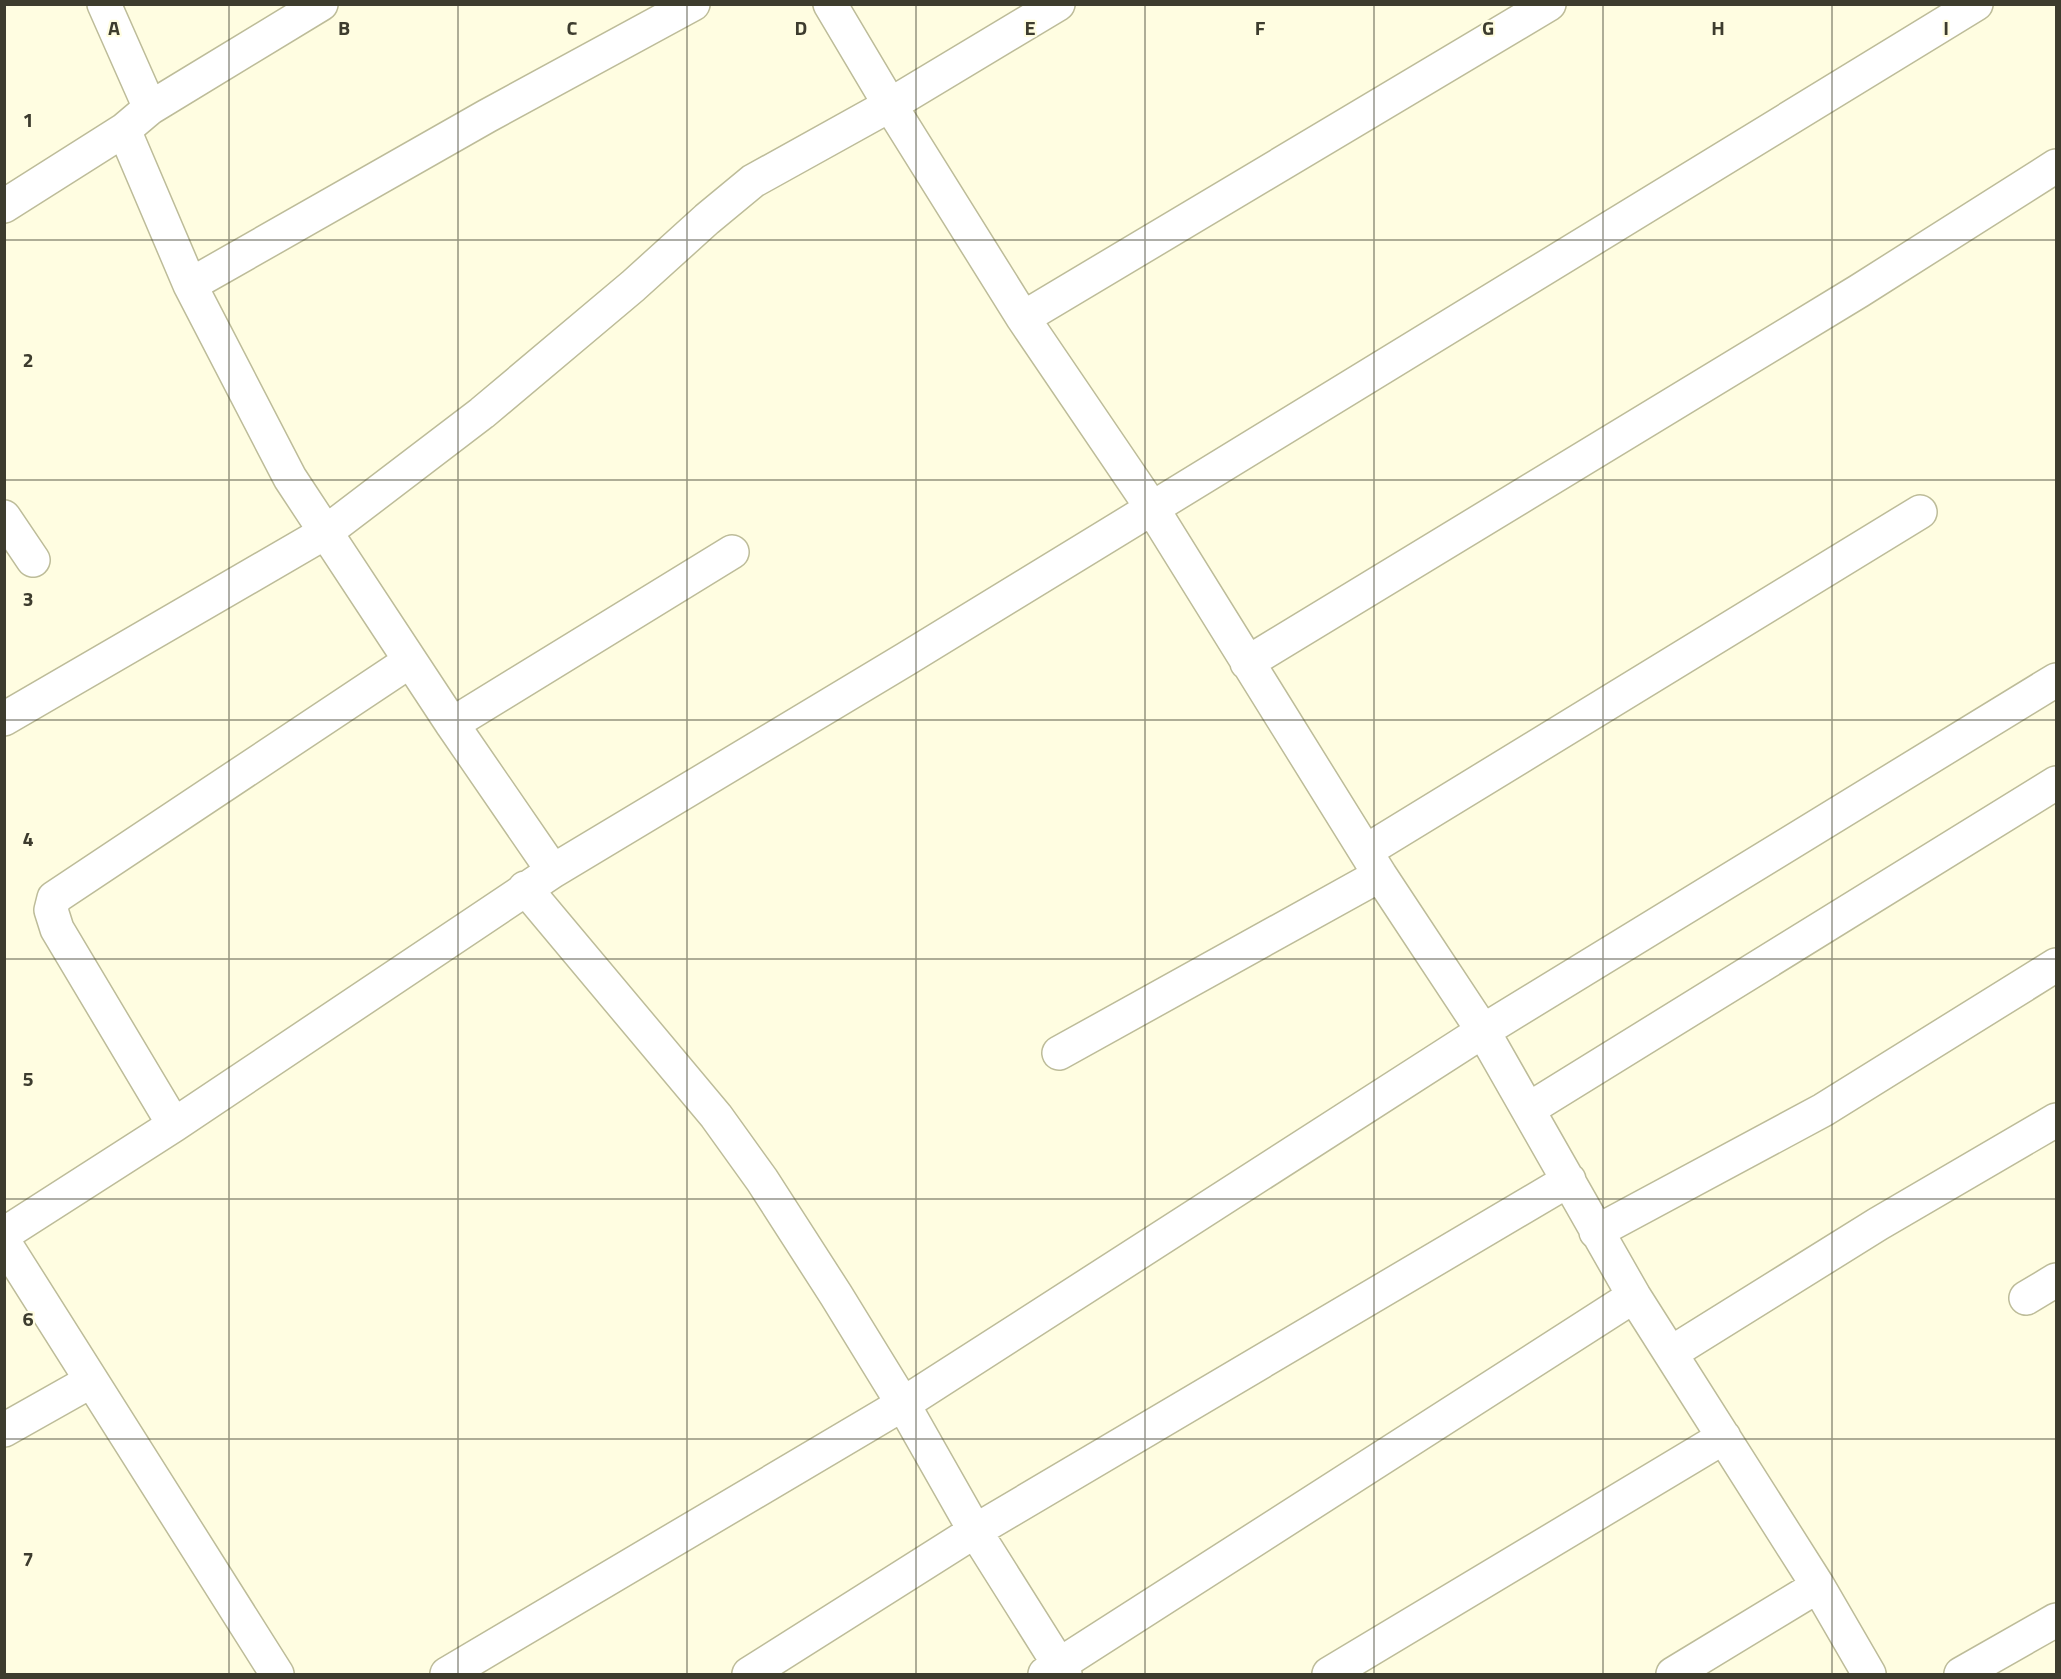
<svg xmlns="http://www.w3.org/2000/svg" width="2061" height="1679" font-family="'Titillium Web',sans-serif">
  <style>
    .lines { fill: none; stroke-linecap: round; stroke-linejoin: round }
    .minor-casing { stroke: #bdbc99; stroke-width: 36 }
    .minor { stroke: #fff; stroke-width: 33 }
    .grid { fill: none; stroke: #3d3c2e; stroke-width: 1.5; stroke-opacity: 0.55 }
    .grid-label { font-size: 20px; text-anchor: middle; font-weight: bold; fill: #3d3c2e; stroke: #fffde1; stroke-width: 4.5; stroke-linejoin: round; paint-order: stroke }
  </style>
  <rect width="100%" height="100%" fill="#fffde1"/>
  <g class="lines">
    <g class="minor-casing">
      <path id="minor" d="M104,4L150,108
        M830,4L890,105L1023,318L1152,508L1380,875L1483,1031L1634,1296L1818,1586L1869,1674
        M124,130L190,285L290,478L452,724L553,871
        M4,206L124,130L150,108L321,4
        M190,285L487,116L693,4
        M1023,318L1549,4
        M4,517L33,560
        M1247,663L1859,291L2056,166
        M4,719L326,532L482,413L633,286L707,219L753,181L890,105L1058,4
        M452,724L732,552
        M1366,851L1920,512
        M525,888L716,1116L762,1180L836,1295L903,1404L975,1531L1065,1674
        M1059,1053L1380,875
        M1529,1109L2056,783
        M174,1125L57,929L51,910L54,898L410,661
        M1596,1232L1823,1110L2056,965
        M4,1234L174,1125L553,871L906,659L1976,4
        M4,1242L277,1674
        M2026,1298L2056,1280
        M1671,1353L1878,1224L2056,1120
        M4,1430L91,1381
        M447,1674L903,1404L1483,1031L2056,680
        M749,1674L975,1531L1569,1180
        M1045,1674L1634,1296
        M1329,1674L1724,1437
        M1673,1674L1818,1586
        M1961,1674L2056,1620"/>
    </g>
    <use href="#minor" class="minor"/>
  </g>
  <path class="grid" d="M229,4V1674M458,4V1674M687,4V1674M916,4V1674M1145,4V1674M1374,4V1674M1603,4V1674M1832,4V1674M4,240H2056M4,480H2056M4,720H2056M4,959H2056M4,1199H2056M4,1439H2056"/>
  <g class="grid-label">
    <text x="114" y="35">A</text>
    <text x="344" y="35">B</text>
    <text x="572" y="35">C</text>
    <text x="801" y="35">D</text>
    <text x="1030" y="35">E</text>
    <text x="1260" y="35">F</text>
    <text x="1488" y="35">G</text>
    <text x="1718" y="35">H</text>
    <text x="1946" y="35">I</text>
    <text x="28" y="127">1</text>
    <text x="28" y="367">2</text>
    <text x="28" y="606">3</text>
    <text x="28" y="846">4</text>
    <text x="28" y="1086">5</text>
    <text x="28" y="1326">6</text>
    <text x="28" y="1566">7</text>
  </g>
  <rect width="2061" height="1679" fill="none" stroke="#3d3c2e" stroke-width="12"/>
</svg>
